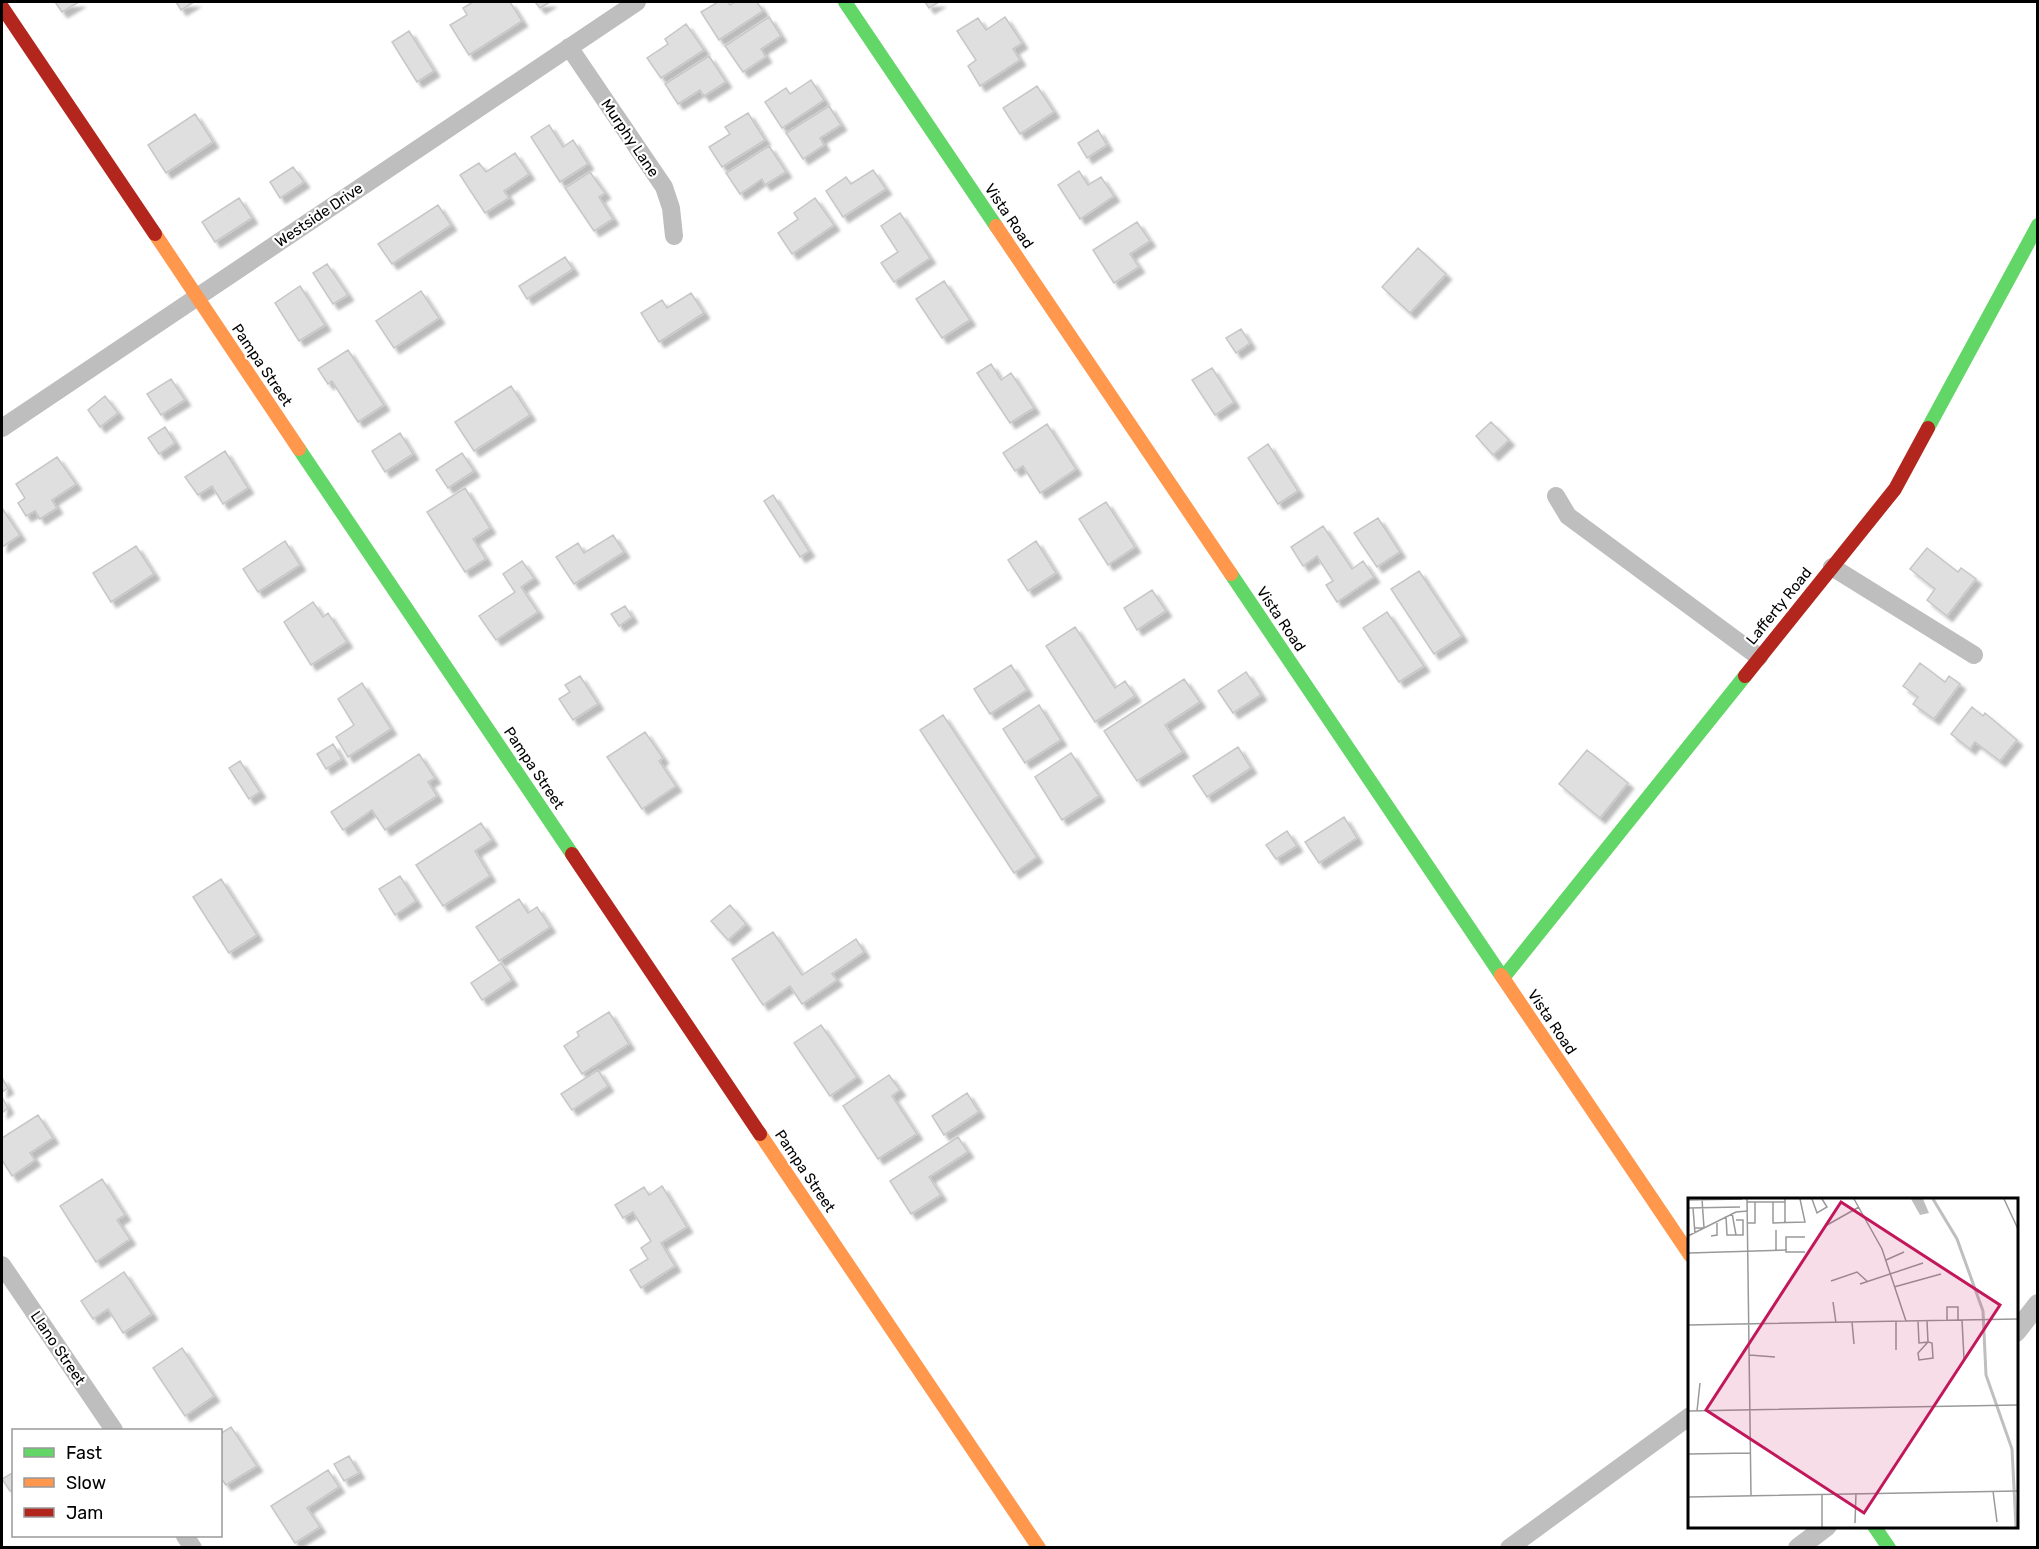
<svg xmlns="http://www.w3.org/2000/svg" width="2039" height="1549" font-family="Rubik,sans-serif">
  <style>
    .lines { fill: none; stroke-linecap: round; stroke-linejoin: round }
    .canal { stroke: #bfbfbf; stroke-width: 20 }
    .building { fill: #dfdfdf; stroke: #c7c7c7; stroke-width: 1.5; filter: url(#shadow) }
    .street { stroke: #bebebe; stroke-width: 18 }
    .fast { stroke: #63d668; stroke-width: 14 }
    .slow { stroke: #ff974d; stroke-width: 14 }
    .jam { stroke: #b3261e; stroke-width: 14 }
    .labels { text-anchor: middle; dominant-baseline: central; stroke-width: 4.5; stroke-linejoin: round; paint-order: stroke }
    .street-label { font-size: 15px; fill: #000; stroke: #fff }
    .inset-river { fill: none; stroke: #bfbfbf; stroke-width: 3 }
    .inset-road { fill: none; stroke: #999; stroke-width: 1.5 }
    .view { fill: #c2185b; fill-opacity: 0.15; stroke: #c2185b; stroke-width: 3 }
    .inset-edge { fill: none; stroke: #000; stroke-width: 3 }
  </style>
  <defs>
    <filter id="shadow"><feDropShadow dx="5.5" dy="5.5" stdDeviation="1.5" flood-color="#0004"/></filter>
  </defs>
  <rect width="100%" height="100%" fill="#fff"/>
  <g class="lines">
    <path class="canal" d="M2016,1332L2038,1304
      M1798,1548L1827,1526"/>
  </g>
  <path class="building" d="M55,2H79L62,12Z
    M176,2H194L181,10Z
    M473,2H510L522,21L469,55L450,25L467,15L463,8Z
    M535,2H550L540,8Z
    M718,2H728L730,5L735,2H757L763,11L719,40L701,12Z
    M925,2H939L929,8Z
    M769,17L781,36L761,49L766,57L743,72L725,46Z
    M1005,17L1022,43L1013,49L1020,60L980,86L968,66L976,60L957,31L978,18L986,30Z
    M686,24L704,50L661,78L647,58L668,44L665,39Z
    M409,31L434,71L417,82L392,42Z
    M709,56L726,82L704,96L700,90L678,104L665,84Z
    M811,80L824,100L782,128L765,102L786,88L790,94Z
    M1037,86L1054,112L1020,134L1003,108Z
    M829,106L841,125L820,138L824,145L803,159L786,133Z
    M748,113L765,140L722,167L709,147L730,134L725,127Z
    M195,114L213,142L166,173L148,145Z
    M549,125L563,147L573,140L588,164L560,182L531,137Z
    M1098,130L1107,145L1087,158L1078,143Z
    M769,146L786,172L765,185L762,179L740,194L726,173Z
    M515,153L529,174L504,191L509,198L485,213L460,175L479,163L486,172Z
    M293,167L304,182L280,198L270,182Z
    M873,170L886,189L843,217L826,191L846,177L851,184Z
    M1079,171L1088,185L1101,177L1114,196L1080,219L1058,185Z
    M590,172L605,193L599,197L613,219L594,231L565,188Z
    M239,198L252,218L215,242L202,222Z
    M815,198L834,225L792,254L778,233L798,219L794,213Z
    M438,205L451,225L392,264L378,244Z
    M900,213L930,258L894,282L881,263L898,252L881,226Z
    M1137,222L1150,241L1130,254L1139,267L1114,283L1093,250Z
    M1418,248L1446,274L1410,313L1382,287Z
    M565,257L573,269L527,299L519,286Z
    M327,264L348,295L333,304L313,273Z
    M944,281L970,320L942,338L916,299Z
    M300,286L325,325L299,341L275,303Z
    M421,291L439,318L394,348L376,321Z
    M691,293L704,313L659,342L641,313L662,300L667,308Z
    M1241,329L1250,343L1236,353L1226,338Z
    M348,350L384,405L358,422L332,381L328,384L318,369Z
    M991,364L1001,380L1011,373L1034,408L1010,423L977,373Z
    M1212,368L1234,402L1215,415L1192,380Z
    M171,379L185,400L161,415L147,394Z
    M511,386L530,415L474,451L455,422Z
    M105,396L118,413L100,427L88,410Z
    M1491,422L1509,440L1493,455L1476,436Z
    M1047,424L1076,469L1040,493L1023,466L1015,471L1003,453Z
    M165,427L175,443L159,454L148,438Z
    M400,433L413,454L385,472L372,451Z
    M1268,444L1298,491L1278,504L1248,458Z
    M225,451L248,488L223,504L212,486L198,495L185,477Z
    M462,453L474,471L448,488L436,470Z
    M57,457L76,484L52,500L57,508L40,519L35,511L26,516L18,503L25,498L16,484Z
    M465,488L490,528L473,539L486,559L465,572L427,512Z
    M773,495L809,551L800,557L764,501Z
    M1106,502L1135,547L1108,565L1079,519Z
    M2,508L20,535L2,547Z
    M1378,518L1400,552L1377,567L1354,533Z
    M1323,526L1352,569L1363,561L1374,577L1337,602L1326,585L1333,581L1317,556L1303,566L1291,547Z
    M613,535L624,552L574,584L556,557L578,543L584,553Z
    M285,541L300,565L258,592L243,569Z
    M1036,541L1056,573L1028,591L1008,560Z
    M136,546L154,574L111,602L93,573Z
    M1927,548L1958,572L1961,568L1976,579L1947,616L1927,600L1935,589L1910,569Z
    M522,561L534,578L521,587L538,612L496,640L479,616L515,592L503,574Z
    M1419,571L1462,636L1434,654L1391,589Z
    M1152,590L1166,611L1137,630L1124,608Z
    M313,602L323,617L328,613L347,642L311,665L284,622Z
    M625,606L632,617L619,626L611,614Z
    M1387,612L1424,666L1399,682L1363,628Z
    M1075,627L1115,688L1125,681L1135,696L1095,722L1046,646Z
    M1920,663L1945,682L1949,676L1960,684L1934,719L1913,704L1918,697L1903,686Z
    M1011,665L1027,690L990,714L974,689Z
    M1246,672L1261,695L1233,713L1218,691Z
    M580,676L598,704L573,720L559,699L570,692L565,685Z
    M1184,679L1200,702L1165,725L1183,752L1137,781L1104,731Z
    M362,683L391,729L348,757L336,737L354,725L338,699Z
    M1039,705L1061,740L1025,763L1003,729Z
    M1972,707L1983,716L1985,713L2017,740L2000,761L1975,742L1970,749L1951,734Z
    M943,715L1037,857L1014,873L920,730Z
    M645,732L663,758L659,761L676,786L642,809L607,757Z
    M333,744L342,759L326,769L317,754Z
    M1238,747L1251,768L1207,797L1193,776Z
    M1587,750L1628,783L1600,818L1559,784Z
    M1071,753L1099,796L1062,820L1035,777Z
    M419,754L435,778L428,782L437,796L385,830L372,810L343,830L331,812Z
    M240,761L260,792L249,799L229,768Z
    M1344,817L1357,838L1319,863L1305,842Z
    M481,823L492,840L475,851L490,876L443,906L416,865Z
    M1287,831L1297,846L1276,859L1266,845Z
    M400,876L416,901L395,915L379,889Z
    M221,879L257,935L229,953L193,897Z
    M519,899L528,913L537,907L550,927L499,961L476,927Z
    M730,905L746,924L728,940L711,921Z
    M773,932L802,975L856,939L864,952L832,974L837,980L802,1004L790,986L763,1005L732,959Z
    M501,963L512,980L482,1000L471,983Z
    M609,1012L629,1044L582,1074L564,1046L579,1036L577,1032Z
    M821,1025L857,1077L830,1096L794,1043Z
    M598,1070L608,1086L572,1110L561,1094Z
    M889,1075L900,1090L892,1096L917,1134L878,1159L843,1106Z
    M2,1078L8,1088L2,1092Z
    M967,1093L979,1112L944,1135L932,1116Z
    M2,1097L8,1108L2,1113Z
    M38,1115L53,1138L30,1153L35,1160L12,1176L2,1160V1138Z
    M958,1137L968,1152L929,1177L941,1195L911,1214L890,1181Z
    M102,1179L125,1215L117,1220L130,1239L96,1262L60,1206Z
    M662,1186L687,1227L661,1243L675,1266L641,1288L630,1270L648,1259L641,1248L651,1241L633,1212L623,1218L615,1205L644,1187L649,1195Z
    M124,1272L152,1314L123,1333L108,1309L93,1319L81,1301Z
    M182,1348L214,1396L185,1416L153,1368Z
    M231,1427L257,1466L226,1485L220,1477V1434Z
    M349,1456L359,1473L344,1481L334,1464Z
    M328,1470L339,1487L307,1508L320,1527L295,1543L271,1506Z
    M14,1472V1489L10,1491L2,1479Z"/>
  <g class="lines">
    <path class="street" d="M569,47L664,187L671,208L674,236
      M2,428L637,2
      M1556,496L1568,516L1759,657
      M1832,567L1974,655
      M2,1265L114,1430
      M185,1536L193,1548
      M1509,1548L1690,1416"/>
    <path class="fast" d="M845,2L996,226
      M1928,428L2038,225
      M299,449L572,854
      M1231,574L1501,975
      M1503,978L1745,676
      M1874,1526L1889,1548"/>
    <path class="slow" d="M996,226L1231,574
      M155,234L299,449
      M1501,975L1690,1255
      M760,1134L1039,1548"/>
    <path class="jam" d="M2,7L155,234
      M1745,676L1895,489L1928,428
      M572,854L760,1134"/>
  </g>
  <g class="labels">
    <g class="street-label">
      <text transform="translate(630 138) rotate(56)">Murphy Lane</text>
      <text transform="translate(319 215) rotate(-34)">Westside Drive</text>
      <text transform="translate(1009 216) rotate(56)">Vista Road</text>
      <text transform="translate(262 365) rotate(56)">Pampa Street</text>
      <text transform="translate(1779 606) rotate(-51)">Lafferty Road</text>
      <text transform="translate(1281 619) rotate(56)">Vista Road</text>
      <text transform="translate(534 768) rotate(56)">Pampa Street</text>
      <text transform="translate(1552 1022) rotate(56)">Vista Road</text>
      <text transform="translate(805 1171) rotate(56)">Pampa Street</text>
      <text transform="translate(58 1348) rotate(56)">Llano Street</text>
    </g>
  </g>
  <g transform="translate(1688 1198)">
    <rect width="330" height="330" fill="#fff"/>
    <path d="M223,1H235L241,15L232,17Z" fill="#bfbfbf"/>
    <path class="inset-river" d="M245,1L269,41L295,113L298,177L324,251L328,329"/>
    <path class="inset-road" d="M59,1L63,297M97,1V24M124,1L129,15L139,9L134,1M166,1L194,51L218,123M316,1L330,31M0,2L54,1M59,4H97M85,4V25L117,24L112,1M0,10L52,9M5,10L7,36M44,15L48,37M38,18L39,37H55V22H48M60,25H67V4M139,27L171,9M6,30H16L14,1M0,38L48,14L60,13M23,38L29,37V25M117,39H98V54H117M88,53V32M1,55L99,52M198,62L216,54M143,83L169,74L180,84M172,86L235,65M206,89L253,76M145,104L148,125M274,122L276,161M230,123L231,145L240,144L239,123M259,123V109H270V122M164,124L166,146M0,127L330,121M240,144L244,145L245,160L231,162L230,155ZM208,152V124M61,157L87,159M0,213L330,207M9,213L12,185M0,256L62,255M305,293L309,324M134,296V329M0,299L330,293M167,325L168,295"/>
    <path class="view" d="M153,4L312,107L176,315L18,212Z"/>
    <rect width="330" height="330" class="inset-edge"/>
  </g>
  <rect width="2039" height="1549" fill="none" stroke="#000000" stroke-width="6"/>
  <rect x="12" y="1429" width="210" height="108" fill="#ffffff" stroke="#999999" stroke-width="1.5"/>
  <rect x="24" y="1448" width="30" height="9" fill="#63d668" stroke="#999999" stroke-width="1.5"/>
  <text x="66" y="1459" font-size="18" fill="#000000">Fast</text>
  <rect x="24" y="1478" width="30" height="9" fill="#ff974d" stroke="#999999" stroke-width="1.5"/>
  <text x="66" y="1489" font-size="18" fill="#000000">Slow</text>
  <rect x="24" y="1508" width="30" height="9" fill="#b3261e" stroke="#999999" stroke-width="1.5"/>
  <text x="66" y="1519" font-size="18" fill="#000000">Jam</text>
</svg>
